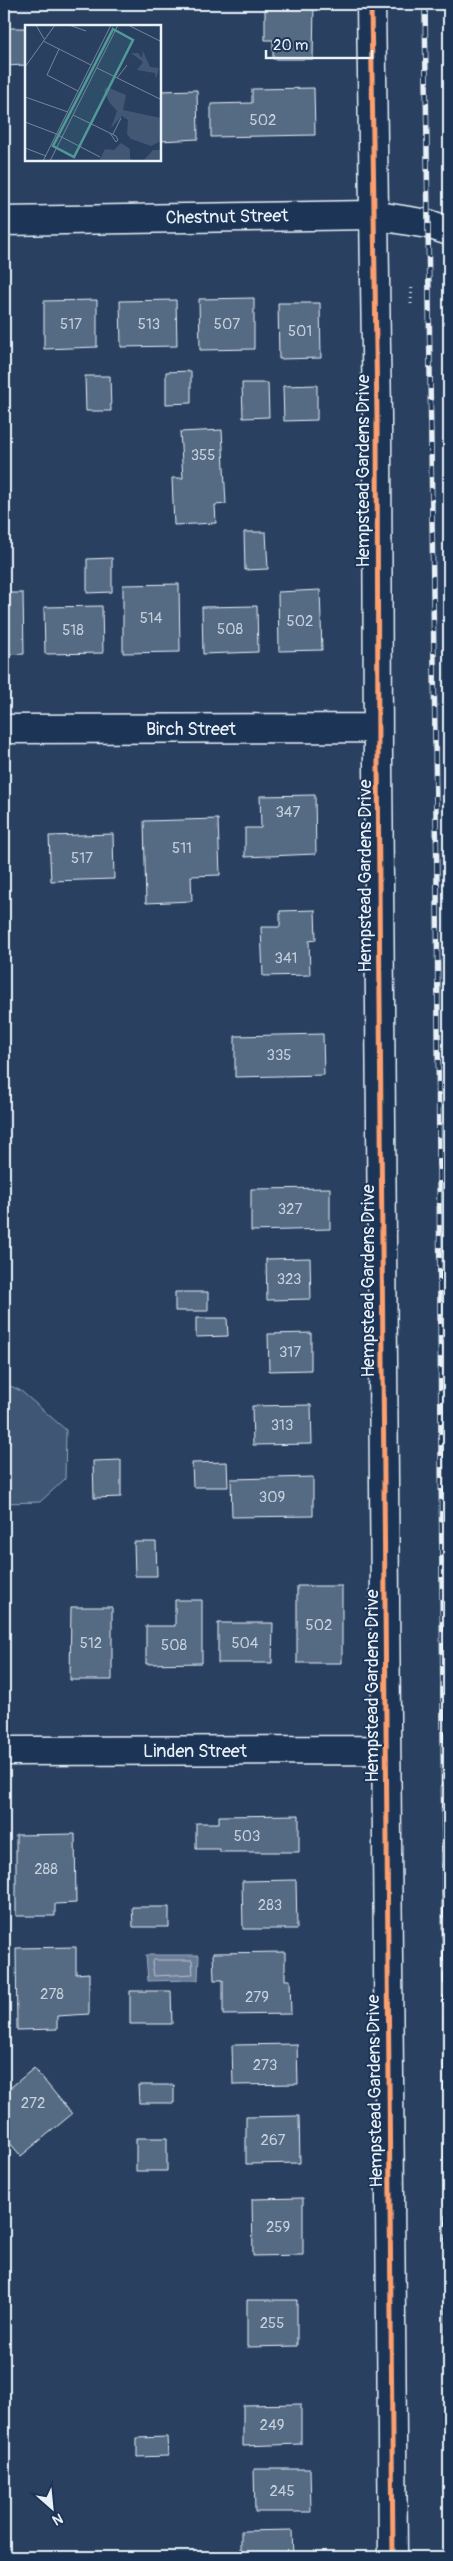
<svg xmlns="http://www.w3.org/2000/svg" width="453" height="2561" font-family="Pangolin,sans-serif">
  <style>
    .green { fill: #415774; stroke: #94a4b6 }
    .water { fill: #6b7c95; stroke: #9dabbd }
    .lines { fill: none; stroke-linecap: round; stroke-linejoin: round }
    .shore { stroke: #b6c2d0; stroke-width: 1 }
    .building { fill: #556a83; stroke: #e8f1f8 }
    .minor-casing { stroke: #e8f1f8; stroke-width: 31 }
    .path { stroke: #e8f1f8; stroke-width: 3; stroke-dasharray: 1 4; stroke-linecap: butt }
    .minor { stroke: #1d3557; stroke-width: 28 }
    .rail-casing { stroke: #e8f1f8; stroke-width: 5.5 }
    .rail { stroke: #1d3557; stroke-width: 4; stroke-dasharray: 11; stroke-linecap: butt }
    .cycleway-casing { stroke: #1d3557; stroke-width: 8 }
    .cycleway { stroke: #fca06f; stroke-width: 5 }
    .labels { text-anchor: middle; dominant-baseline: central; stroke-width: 4; stroke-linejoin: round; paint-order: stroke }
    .number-label { font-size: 15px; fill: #c3cfdb }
    .street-label { font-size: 18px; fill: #e8f1f8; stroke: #1d3557 }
    .inset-road { fill: none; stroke: #75879d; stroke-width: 1 }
    .view { fill: #509b97; fill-opacity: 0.15; stroke: #509b97; stroke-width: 2.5 }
    .inset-edge { fill: none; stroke: #e8f1f8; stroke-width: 2.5 }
  </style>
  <rect width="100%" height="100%" fill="#294061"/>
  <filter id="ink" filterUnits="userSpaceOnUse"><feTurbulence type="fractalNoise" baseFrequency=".02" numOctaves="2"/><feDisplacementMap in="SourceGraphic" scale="10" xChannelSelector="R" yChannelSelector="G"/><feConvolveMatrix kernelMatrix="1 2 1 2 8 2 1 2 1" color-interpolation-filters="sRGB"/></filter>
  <g filter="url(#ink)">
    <path class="green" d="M4,1383L21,1391L66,1430L65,1479L40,1502L4,1503Z"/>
    <path class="water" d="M146,1955H199L198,1980L148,1981Z"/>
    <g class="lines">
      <path class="shore" d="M154,1960H192L193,1974L154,1976L152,1962Z"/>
    </g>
    <path class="building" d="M265,4H314L313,59H273V40H265Z
      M4,28H26V65L4,66Z
      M314,88L315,135L211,137V104L252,103V89Z
      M197,90L198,139L160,141V91Z
      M254,298V349L200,350L199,299Z
      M97,300V347L44,349V301Z
      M176,300L177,346L121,347L120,301Z
      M278,303H320L321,358L279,359Z
      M191,371V403L166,404V372Z
      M85,376H110L111,411H86Z
      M242,383H268L269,417L243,418Z
      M317,385V420L284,421L283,386Z
      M222,430L226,504L215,505L216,523L174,525L172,478H183L180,432Z
      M244,532H266L268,569L245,570Z
      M112,558V592L87,593V559Z
      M179,584L180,652L123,653V585Z
      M320,590L322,650L279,651L278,592Z
      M4,593H23L24,654L4,655Z
      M102,606L103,653L45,654L44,607Z
      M257,606L258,652L203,654L202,607Z
      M315,795L316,854L245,857V828H261L260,796Z
      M218,819L220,875L191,876L192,901L146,903L144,821Z
      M113,834L114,879L51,881L49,836Z
      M315,910L316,940L309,941L310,975L263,976L261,927H280V911Z
      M323,1034L324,1075L235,1077V1036Z
      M330,1188V1229L251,1231V1189Z
      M310,1258L311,1299L267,1300L266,1259Z
      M175,1292H208V1311H175Z
      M196,1318H227L228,1336L196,1337Z
      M311,1333V1370L269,1371L268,1334Z
      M311,1405L312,1444L253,1445L252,1406Z
      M121,1460V1497L94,1498L93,1461Z
      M227,1462L228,1487H193L192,1463Z
      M313,1477V1516L232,1517L231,1479Z
      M134,1542H156L157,1576H135Z
      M297,1586H342V1663H297Z
      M175,1600H202V1663L146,1664V1626H175Z
      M71,1607H112V1680H70Z
      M218,1623H273L272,1663H218Z
      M299,1815V1852H220V1849H196V1823H219V1816Z
      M75,1834L76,1903L55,1904V1916H16V1835Z
      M296,1880L297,1929H243L242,1881Z
      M132,1907H169V1927H133Z
      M76,1947V1974L89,1973V2014L57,2016V2029L17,2030L16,1948Z
      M285,1952V1980H290L291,2014L223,2015V1980H214L213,1953Z
      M130,1991H171L172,2024H130Z
      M297,2044L298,2084L233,2085L232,2045Z
      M34,2068L72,2114L21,2156L9,2142L4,2146V2093Z
      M138,2085H174V2103H139Z
      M299,2116L300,2163L246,2164V2117Z
      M136,2138H167V2171H136Z
      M303,2198V2255L253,2256L252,2199Z
      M247,2300H297V2346L247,2347Z
      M301,2404V2444L243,2446V2405Z
      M167,2437L168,2456L137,2457V2438Z
      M254,2469H310L311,2512H255Z
      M292,2530L293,2557H241V2531Z"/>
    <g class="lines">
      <g class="minor-casing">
        <path id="minor" d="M371,4L377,417L378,764L393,2557
          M4,221L372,215L428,224L449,231
          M4,729L377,728
          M4,1751L386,1750"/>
      </g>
      <path class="path" d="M411,304L412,284"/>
      <use href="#minor" class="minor"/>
      <g class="rail-casing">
        <path id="rail" d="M425,4L437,884L449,2557"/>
      </g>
      <use href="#rail" class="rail"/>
      <g class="cycleway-casing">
        <path id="cycleway" d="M371,4L377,417L378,764L393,2557"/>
      </g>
      <use href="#cycleway" class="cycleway"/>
    </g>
  </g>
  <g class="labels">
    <g class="number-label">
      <text x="263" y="120">502</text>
      <text x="71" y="324">517</text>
      <text x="149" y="324">513</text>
      <text x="227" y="324">507</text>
      <text x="300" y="331">501</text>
      <text x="203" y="455">355</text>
      <text x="151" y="618">514</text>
      <text x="300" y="621">502</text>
      <text x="230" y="629">508</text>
      <text x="73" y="630">518</text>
      <text x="288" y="812">347</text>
      <text x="182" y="848">511</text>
      <text x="82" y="858">517</text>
      <text x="286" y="958">341</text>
      <text x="279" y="1055">335</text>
      <text x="290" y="1209">327</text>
      <text x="289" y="1279">323</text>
      <text x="290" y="1352">317</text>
      <text x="282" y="1425">313</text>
      <text x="272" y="1497">309</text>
      <text x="319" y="1625">502</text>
      <text x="91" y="1643">512</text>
      <text x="245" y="1643">504</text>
      <text x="174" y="1645">508</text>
      <text x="247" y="1836">503</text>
      <text x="46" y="1869">288</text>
      <text x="270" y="1905">283</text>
      <text x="52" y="1994">278</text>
      <text x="257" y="1997">279</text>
      <text x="265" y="2065">273</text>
      <text x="33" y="2103">272</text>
      <text x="273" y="2140">267</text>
      <text x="278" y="2227">259</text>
      <text x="272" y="2323">255</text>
      <text x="272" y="2425">249</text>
      <text x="282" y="2491">245</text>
    </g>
    <g class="street-label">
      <text transform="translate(227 217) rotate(-1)">Chestnut Street</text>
      <text transform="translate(363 471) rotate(-90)">Hempstead Gardens Drive</text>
      <text x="191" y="729">Birch Street</text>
      <text transform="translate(365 876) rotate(-90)">Hempstead Gardens Drive</text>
      <text transform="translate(368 1281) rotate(-90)">Hempstead Gardens Drive</text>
      <text transform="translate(372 1686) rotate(-90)">Hempstead Gardens Drive</text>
      <text x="195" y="1751">Linden Street</text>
      <text transform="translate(375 2091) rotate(-91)">Hempstead Gardens Drive</text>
    </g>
  </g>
  <g transform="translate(25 25)">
    <rect width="136" height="136" fill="#294061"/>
    <path d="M118,26L125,42L134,43L131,54L130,48L112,45L118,37L106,28H113L117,33ZM82,62L101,70L98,85L136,93V116L126,121L106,114L102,109L103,95L97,91L86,103L92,86L84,77L79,65ZM96,118L105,124V134L111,136H74L80,124L89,125ZM128,125H136V136H118Z" fill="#415774"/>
    <path class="inset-road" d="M11,0L19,14M44,0L61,6M103,0L137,17M18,16L66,40M34,24L22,50L53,66M0,42L30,0M72,43L137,75M92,53L102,40M0,72L43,87M48,90L91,111L93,115L91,117L85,108M0,97L29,108L75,132M88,109L96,93M0,123L21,131M18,136L86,0M25,136L93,0"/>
    <path class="view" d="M88,4L108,15L49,132L28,121Z"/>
    <rect width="136" height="136" class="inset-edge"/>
  </g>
  <rect width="453" height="2561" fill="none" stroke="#1d3557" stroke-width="20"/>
  <rect x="10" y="10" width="433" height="2541" fill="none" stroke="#e8f1f8" stroke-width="2" filter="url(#ink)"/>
  <g transform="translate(52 2508) rotate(153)" stroke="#1d3557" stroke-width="4" paint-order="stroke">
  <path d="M0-4L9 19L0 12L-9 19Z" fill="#e8f1f8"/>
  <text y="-8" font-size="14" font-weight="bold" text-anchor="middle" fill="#e8f1f8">N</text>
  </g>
  <path d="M266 50v8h106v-8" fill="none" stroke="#e8f1f8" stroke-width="2.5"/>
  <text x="273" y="50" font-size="15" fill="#e8f1f8" stroke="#1d3557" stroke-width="4" paint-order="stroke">20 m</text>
</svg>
